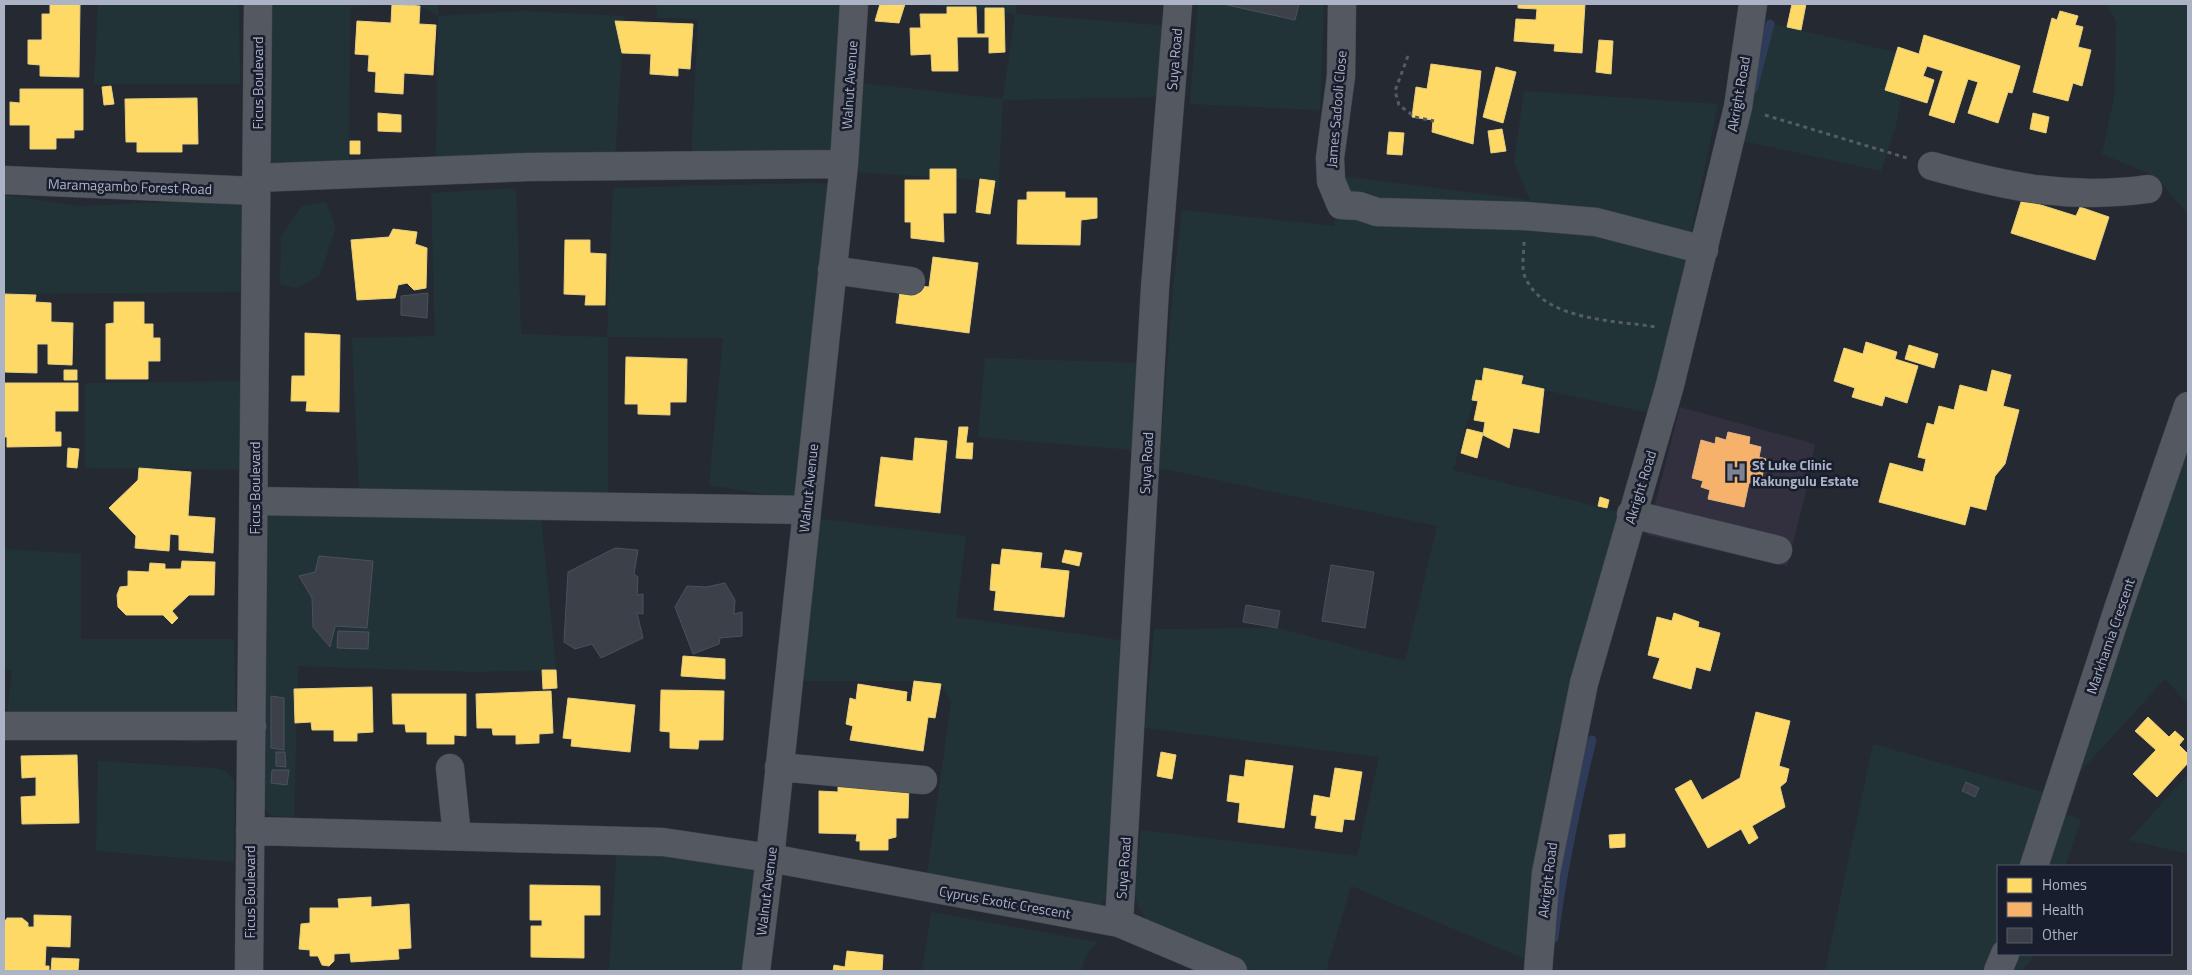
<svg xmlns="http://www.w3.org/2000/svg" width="2192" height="975" font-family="'Titillium Web',sans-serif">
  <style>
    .medical { fill: #32303e }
    .green { fill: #223338 }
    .homes { fill: #ffd966; stroke: #e6ce82 }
    .health { fill: #f6b26b; stroke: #e0b286 }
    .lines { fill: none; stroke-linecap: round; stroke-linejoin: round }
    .stream { stroke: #2e3c5a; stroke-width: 9 }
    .building { fill: #3c4049; stroke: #4c505a }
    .minor-casing { stroke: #42454d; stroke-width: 29 }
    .path { stroke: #565c64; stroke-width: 3; stroke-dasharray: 4 4; stroke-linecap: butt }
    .minor { stroke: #545860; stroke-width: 28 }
    .labels { text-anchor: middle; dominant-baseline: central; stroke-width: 5; stroke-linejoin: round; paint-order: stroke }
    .street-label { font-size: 14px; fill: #acb3c5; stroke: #181e2d }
    .poi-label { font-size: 14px; font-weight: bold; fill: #acb3c5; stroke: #181e2d; text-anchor: start }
  </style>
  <rect width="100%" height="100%" fill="#252932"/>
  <path class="medical" d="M1680,407L1815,444L1804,500L1787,566L1647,535Z"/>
  <path class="green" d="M98,4H239L240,84H94Z
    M268,4H438V16L523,11L624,16L615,159L436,163L438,16L420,6L392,4L350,7L349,167L277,168L271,162Z
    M657,4H846L837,159L691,160L698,19L657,18Z
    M923,4H1016V14L1169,26L1162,97L1003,100L998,194L995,181L856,172L861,83L1003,99L1015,14Z
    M1198,4H1324L1320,110L1190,104Z
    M2106,4H2188V215L2157,177L2102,154L2115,92L2116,21Z
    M1773,24L1909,55L1896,125L1881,171L1743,141Z
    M1524,91L1718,104L1676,306L1649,413L1481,376L1453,470L1622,513L1552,756L1528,960L1351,886L1326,971H1252L1153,929L1138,907L1133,887L1141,830L1357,856L1379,757L1145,728L1154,629L1277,628L1405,661L1437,526L1159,468L1173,288L1182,210L1334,226L1340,176L1530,200L1514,162Z
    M817,183L828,185L833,196L794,499L709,485L723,338L608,337V492L359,493L352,338L435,336L431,193L516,188L521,334L607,337L613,188Z
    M4,195L78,206L231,200L249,211L250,292L4,294Z
    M326,202L336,227L320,275L297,288L280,284L281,236L302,206Z
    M985,358L1142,363L1132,450L978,437Z
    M247,381V470L85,468V383Z
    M2188,450V704L2165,679L2069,784L2137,585Z
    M274,508L541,516L556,670L474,672L298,666L294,817L272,816L265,809L267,519Z
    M819,519L966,536L956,617L1120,640L1117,760L1106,897L1096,914L927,875L951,702L941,684L914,681H797Z
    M4,549L81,554V639H234L236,726L220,739L198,743L85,727L6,724L12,671L4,668Z
    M1873,744L2050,794L2029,866H1998L1999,971H1825Z
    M98,761L215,768L226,771L234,781V862L96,851Z
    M2188,774V854L2129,840Z
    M2061,812L2081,820L2065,866H2044Z
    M617,847L758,870L749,971H609Z
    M931,912L1097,942L1086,955L1081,971H922Z
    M2020,954H2036L2021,971H2015Z"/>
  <path class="homes" d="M50,4H80L79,77L40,76V65L28,64V40H42V14H50Z
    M392,4L420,6L419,24L436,25L433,75L404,73L403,94L375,92L376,72L368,71L369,55L355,54L357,21L391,23Z
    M880,4H905L899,23L875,21Z
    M1518,4H1585L1582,53L1554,51L1555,44L1514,41L1516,19L1536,20L1537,9L1518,8Z
    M1792,4H1806L1801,30L1787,27Z
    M947,7H976L977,34H985V8H1004L1005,52L989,53V37H957L958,71H932L931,54L911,55L910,28H921L920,14H947Z
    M2060,11L2078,16L2075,25L2083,27L2078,47L2091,50L2082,86L2073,83L2068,101L2033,92L2052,18L2057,20Z
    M615,21L693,24L690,69L678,68V76L650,74L651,54L622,53Z
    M1924,35L2020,66L2012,93L2008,92L1998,123L1968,113L1978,82L1968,79L1954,123L1929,115L1943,71L1927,66L1923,76L1934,80L1927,103L1885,90L1898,47L1919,54Z
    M1599,40L1613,41L1611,74L1596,72Z
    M1431,64L1481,71L1473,144L1432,132L1433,120L1412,117L1416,87L1427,89Z
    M1496,67L1516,72L1503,123L1483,117Z
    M111,86L114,104L104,105L102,87Z
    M20,89H83V130H74V138H56V149H30V125H10V102L20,103Z
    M197,98L198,144H182V152H137V142H126L125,99Z
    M378,113L401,115V132L378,131Z
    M2033,113L2049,117L2046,133L2030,129Z
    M1502,129L1506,151L1491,153L1488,131Z
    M1389,132L1404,133L1402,155L1387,154Z
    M350,141H360V154H350Z
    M930,169H956V213H943L944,242L911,238V222H905V180H930Z
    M980,179L995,181L990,214L976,212Z
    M1027,192H1065V198H1097V218L1081,220L1080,245L1017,244L1018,200H1027Z
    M2022,199L2076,216L2080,207L2109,217L2095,260L2011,233Z
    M393,229L417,232L415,244L427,248L426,288L414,290L407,283L398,285L395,298L357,300L351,240L389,237Z
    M565,240H590V253L606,254L605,305H585L586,295L564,294Z
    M933,257L978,263L969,333L896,323L901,284L929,287Z
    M4,294L36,295L35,302L51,303V322L73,323L72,365L48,364V344H37V373L4,372Z
    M114,302H144V324H153V338H160V361H148V379H106V324L114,323Z
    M305,333L340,335L339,412L306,411L307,401H291L292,376H305Z
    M1866,342L1897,352L1895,359L1918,366L1907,403L1885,396L1882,406L1852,397L1855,388L1834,381L1844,348L1863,354Z
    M1909,345L1938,354L1934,368L1905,359Z
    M626,357L687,359L686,402H670V415L638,414V404H625Z
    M1484,368L1523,376L1521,384L1544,389L1539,433L1513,428L1509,448L1483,435L1485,422L1474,420L1478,401L1472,400L1476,380L1482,381Z
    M64,370H77V380H64Z
    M1992,370L2011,375L2003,406L2019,410L2005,464L1995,476L1986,510L1970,506L1965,525L1879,502L1890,463L1923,472L1926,459L1918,457L1927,423L1934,425L1939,406L1954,410L1960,385L1987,392Z
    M4,383H78V411H55V432H61V446L7,447V437H4Z
    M959,427H968L966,443H973L972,459L956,458Z
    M1467,429L1483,433L1477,458L1461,453Z
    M915,438L947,441L940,513L875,506L881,457L913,461Z
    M68,448L79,449L77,468L67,467Z
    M139,468L191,472L188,516L215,518L213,553L179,550V535L170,534L169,551L135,548L136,536L109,508L138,480Z
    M1600,497L1609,500L1607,508L1598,506Z
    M1002,549L1042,553L1040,568L1069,571L1064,617L994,610L996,591L990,590L992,564L1000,565Z
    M1065,550L1082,553L1079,566L1062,562Z
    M182,561L215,562L214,595H189L172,611L178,618L172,624L163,615H126L118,607L117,595L120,587L128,586V571L149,572L150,563L165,564V569H181Z
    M1674,613L1699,622L1698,627L1720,633L1710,671L1696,667L1691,689L1653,678L1660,658L1648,655L1657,617L1672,621Z
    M683,656L725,659V679L681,676Z
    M542,670H556L557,688L543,689Z
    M914,681L941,684L935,718L928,717L923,751L850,740L853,726L846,724L850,698L856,700L858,684L907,692L906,701L911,702Z
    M372,687L373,732L357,733V741H334V730H312L311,722L295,723L294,689Z
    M661,690L724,691L723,740H699L698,749L670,748V732L660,731Z
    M551,691L553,733L539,734V743L516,744V735H493L492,728H477L476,694Z
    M392,694H466V736L454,735V744H427V732H406L405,724H393Z
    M568,698L635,705L630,752L571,746L572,739L563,738Z
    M1756,712L1790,721L1779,766L1789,769L1786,782L1780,787L1785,807L1752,826L1758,838L1749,844L1741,829L1708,848L1675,789L1691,780L1702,800L1740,778Z
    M2148,717L2169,737L2175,731L2184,739L2179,745L2188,754V763L2157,797L2133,774L2156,750L2135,731Z
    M1161,752L1176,755L1172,779L1157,776Z
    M77,755L79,823L22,824L21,797L36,796V777L22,778L21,756Z
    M1246,760L1293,766L1284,828L1238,822L1240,803L1227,801L1230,775L1244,777Z
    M1335,768L1362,772L1354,820L1344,819L1342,832L1315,828L1317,816L1311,815L1314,795L1330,798Z
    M838,783L909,784L908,818H896V837L888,839V850H860V841H856L857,834L819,833V791L838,792Z
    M1625,834V847L1610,848L1609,835Z
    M530,885L600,886V915H584V958L531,957V926H542V920H530Z
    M371,897V907L409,904L411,948L398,949L399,959L351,962L350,953L334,954V961L329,966L322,965L318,956H310V950L299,949L301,924L310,923V908H339L338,899Z
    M34,915L71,916L70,947L46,946L45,966H49V971H4V923L7,918H22L28,923V927H34Z
    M847,951L883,955L882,971H833L834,965L845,967Z
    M52,958L79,959L78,971H51Z"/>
  <path class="health" d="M1728,432L1750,437L1749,444L1761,447L1759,457L1766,459L1761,482L1749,483L1744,507L1708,499L1710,490L1701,487L1703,481L1692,478L1701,440L1715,444L1716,437L1726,440Z"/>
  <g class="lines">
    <path class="stream" d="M1753,89L1770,24
      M1554,938C1562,871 1576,806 1592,740"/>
  </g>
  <path class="building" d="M1223,4H1299L1295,20Z
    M428,293L427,318L401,315V296Z
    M615,548L638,550L634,574L638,577L637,595L643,594V614L637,613L643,638L601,658L592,644L575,649L564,642L568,572Z
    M319,556L373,561L367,628L335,626L330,647L313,627L312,598L299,576L315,572Z
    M1331,565L1374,572L1365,628L1322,621Z
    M725,583L735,600L734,614L742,612V636L720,638L719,644L693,654L675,607L687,586L706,587Z
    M1246,605L1280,611L1277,628L1243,622Z
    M338,631L369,632L368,649L337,648Z
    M271,696L284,698V750L271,748Z
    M276,752H285L286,767L276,766Z
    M272,770H289L287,785L271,783Z
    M1966,782L1979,788L1975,797L1962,791Z"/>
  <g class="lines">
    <g class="minor-casing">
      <path id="minor" d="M1342,4L1341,76L1330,158L1331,181L1341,205L1359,206L1377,212L1524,216L1596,222L1704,250
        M1932,166C2008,187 2069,200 2148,189
        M256,178L529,167L844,164
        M4,180L256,191
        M832,270L911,281
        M254,501L806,510
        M1631,514L1778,550
        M4,726H252
        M779,767L923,780
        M450,768L457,836
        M250,831L663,842L770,858L1119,923L1233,971
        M2034,866L2119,606L2188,406
        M1119,923L1155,288L1178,4
        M249,971L258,4
        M756,971L770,858L844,164L854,4
        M1538,971L1546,873L1584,683L1670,385L1738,107L1753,4
        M1998,971L2005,954"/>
    </g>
    <path class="path" d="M1408,56L1395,91L1399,105L1415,117L1434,121
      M1765,115L1907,158
      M1524,242C1524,252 1521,268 1525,277C1544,321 1614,320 1656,327"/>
    <use href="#minor" class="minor"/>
  </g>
  <defs>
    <g id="hospital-bare" transform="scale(1.725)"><path d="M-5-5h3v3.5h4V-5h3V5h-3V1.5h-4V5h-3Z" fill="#7d8392" stroke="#181e2d" stroke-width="2.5" paint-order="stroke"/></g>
  </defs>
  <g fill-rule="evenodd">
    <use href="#hospital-bare" x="1736" y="472"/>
  </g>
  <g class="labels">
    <g class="street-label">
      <text transform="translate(1174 59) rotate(-85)">Suya Road</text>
      <text transform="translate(257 83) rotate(-90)">Ficus Boulevard</text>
      <text transform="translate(849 85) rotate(-86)">Walnut Avenue</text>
      <text transform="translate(1738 94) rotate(-80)">Akright Road</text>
      <text transform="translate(1336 109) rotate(-85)">James Sadooli Close</text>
      <text transform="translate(130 186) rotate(2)">Maramagambo Forest Road</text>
      <text transform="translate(1146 463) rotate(-87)">Suya Road</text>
      <text transform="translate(1640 487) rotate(-73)">Akright Road</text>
      <text transform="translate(254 488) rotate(-90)">Ficus Boulevard</text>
      <text transform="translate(808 488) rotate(-84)">Walnut Avenue</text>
      <text transform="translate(2110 636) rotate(-71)">Markhamia Crescent</text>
      <text transform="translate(1123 868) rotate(-86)">Suya Road</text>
      <text transform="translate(1547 880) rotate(-83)">Akright Road</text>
      <text transform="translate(766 891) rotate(-83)">Walnut Avenue</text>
      <text transform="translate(249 892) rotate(-90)">Ficus Boulevard</text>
      <text transform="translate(1005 902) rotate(10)">Cyprus Exotic Crescent</text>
    </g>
    <g class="poi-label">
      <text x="1752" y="464">St Luke Clinic<tspan x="1752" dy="16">Kakungulu Estate</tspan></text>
    </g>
  </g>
  <rect width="2192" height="975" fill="none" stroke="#acb3c5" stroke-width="10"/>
  <rect x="1997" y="865" width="175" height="90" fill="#181e2d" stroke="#535a6a"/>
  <rect x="2007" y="878" width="25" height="15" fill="#ffd966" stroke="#535a6a"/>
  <text x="2042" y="890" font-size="15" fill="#acb3c5">Homes</text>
  <rect x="2007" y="902" width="25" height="15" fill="#f6b26b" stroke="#535a6a"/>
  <text x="2042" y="915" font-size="15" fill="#acb3c5">Health</text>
  <rect x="2007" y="928" width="25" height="15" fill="#3c4049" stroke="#535a6a"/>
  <text x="2042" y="940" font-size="15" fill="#acb3c5">Other</text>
</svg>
